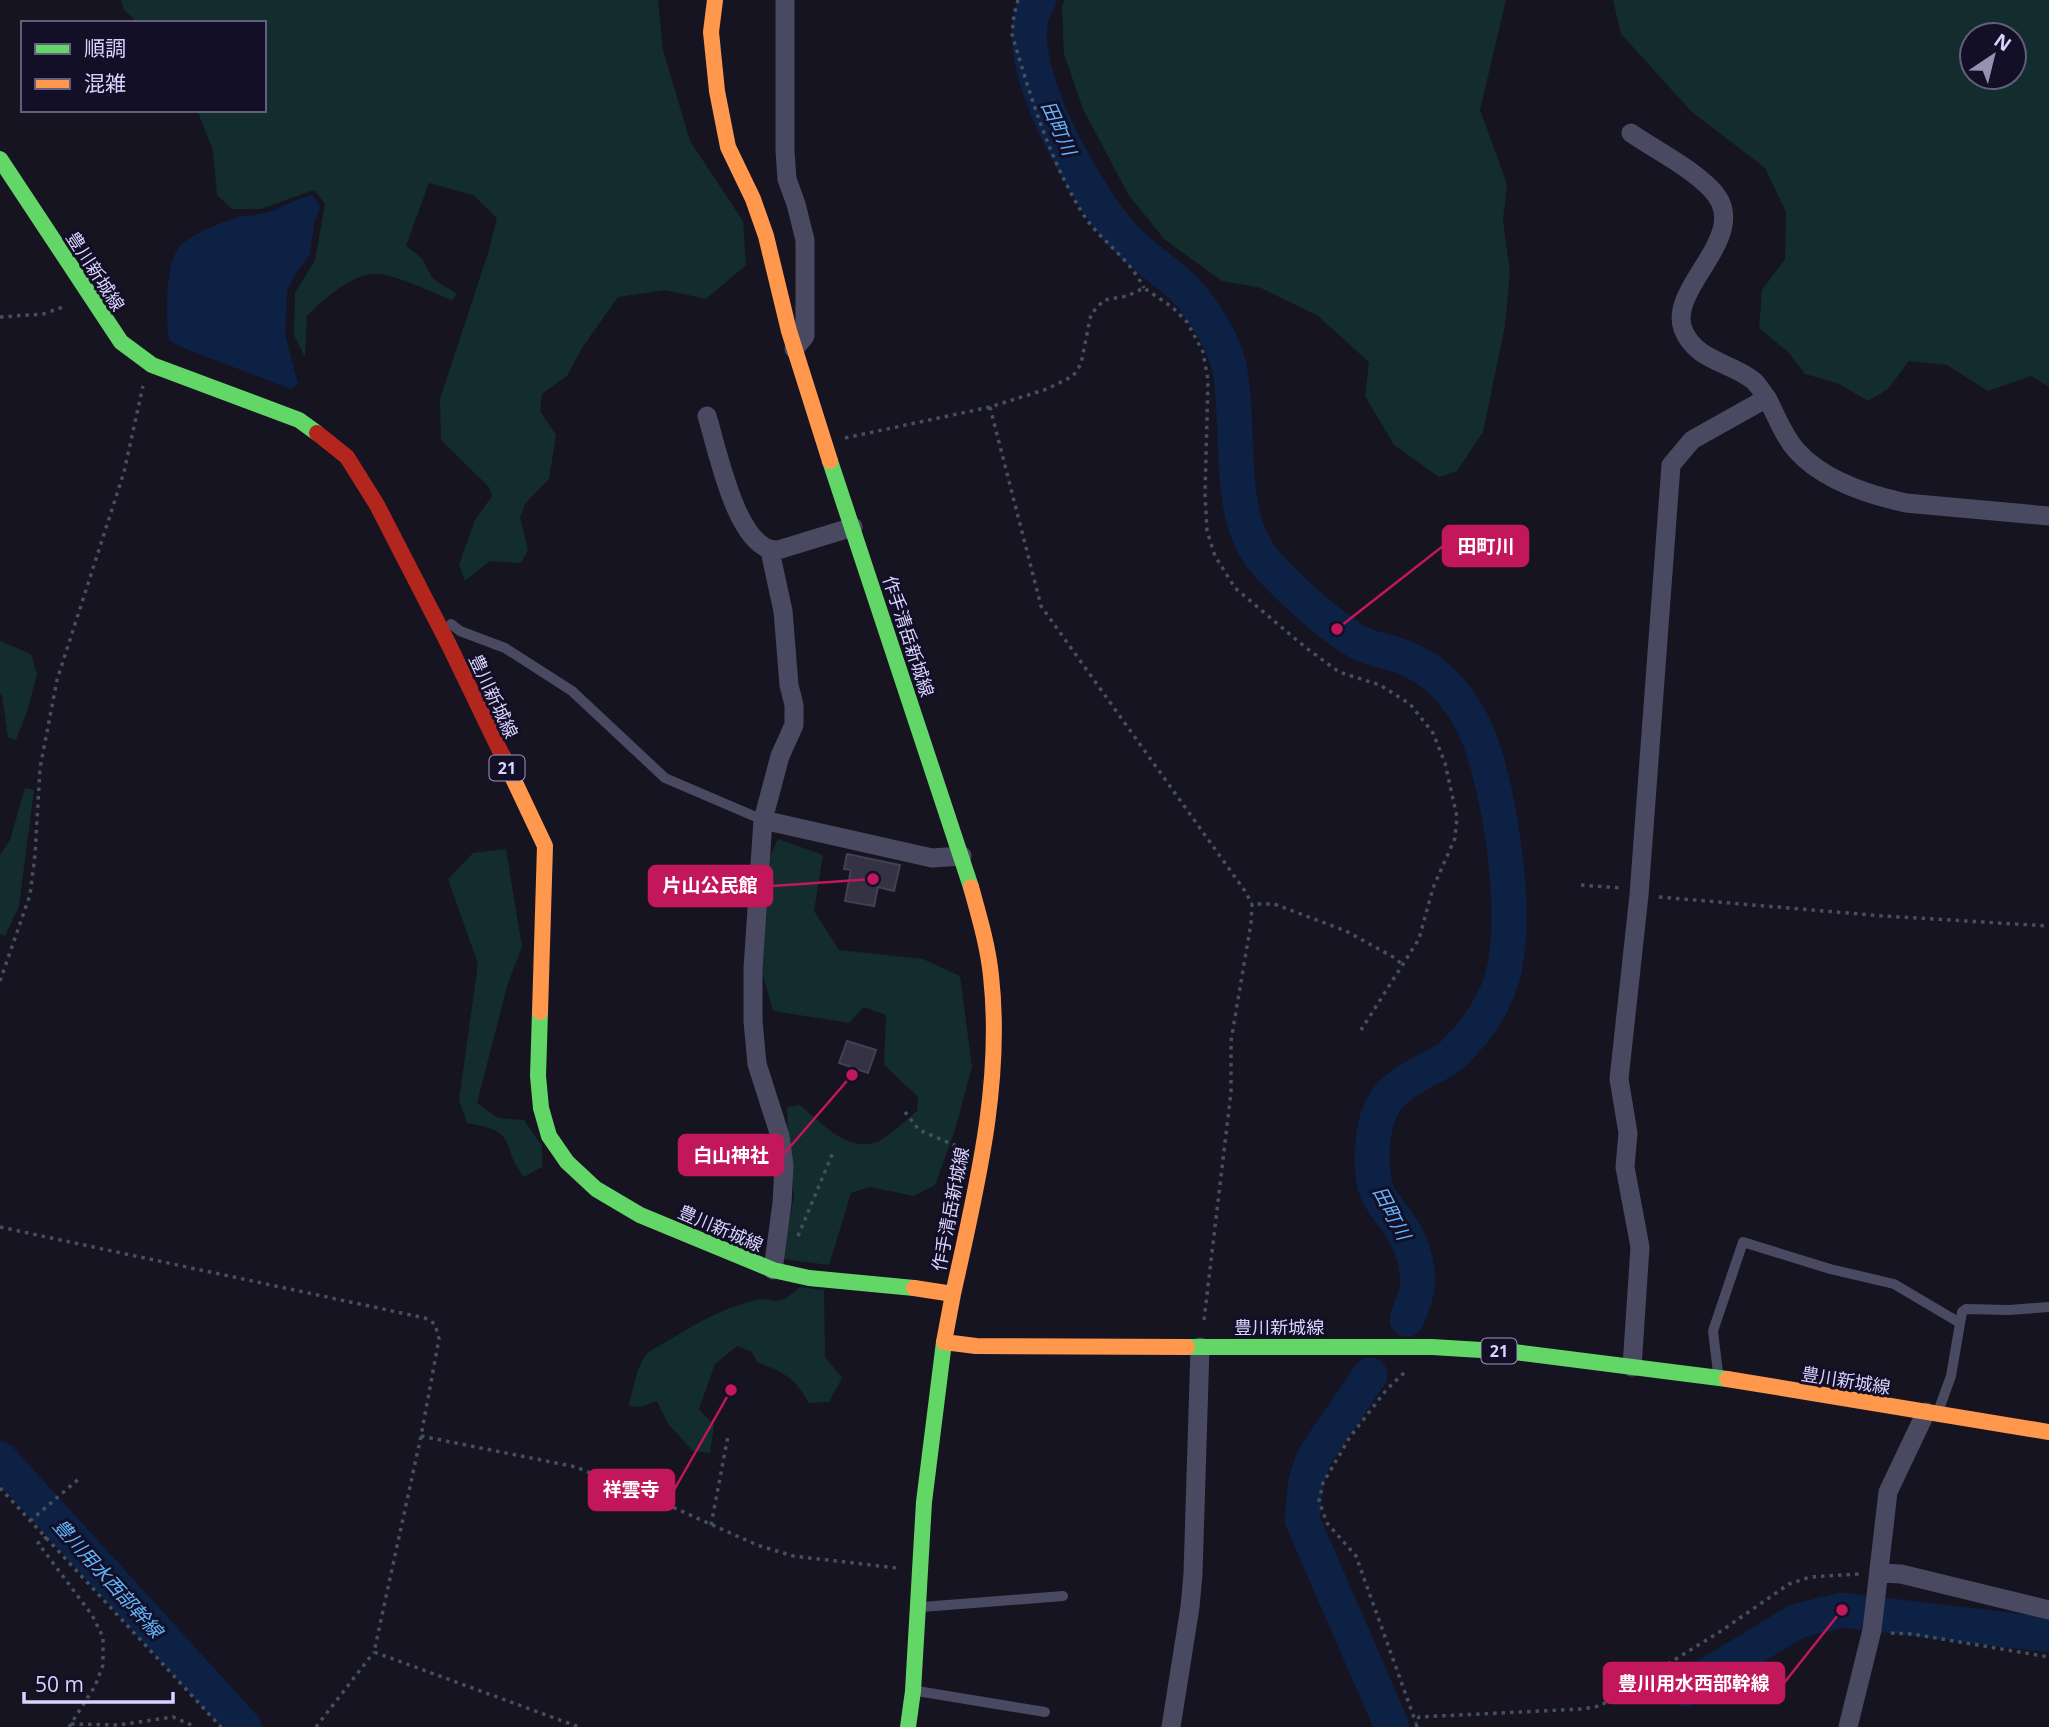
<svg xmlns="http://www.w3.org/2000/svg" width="2049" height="1727" font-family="'Open Sans','Noto Sans JP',sans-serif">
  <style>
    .green { fill: #132c2d; fill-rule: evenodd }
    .water { fill: #0d2144 }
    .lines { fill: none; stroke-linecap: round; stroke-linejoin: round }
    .river { stroke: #0d2144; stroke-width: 35 }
    .building { fill: #343243; stroke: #433f54; stroke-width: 2 }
    .path { stroke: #44505f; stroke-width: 3.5; stroke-dasharray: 3.5 5; stroke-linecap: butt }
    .lane { stroke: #4a4962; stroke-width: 10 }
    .street { stroke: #4a4962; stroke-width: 19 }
    .fast { stroke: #63d668; stroke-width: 16 }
    .slow { stroke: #ff974d; stroke-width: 16 }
    .jam { stroke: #b3261e; stroke-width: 16 }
    .labels { text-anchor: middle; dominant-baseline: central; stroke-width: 6; stroke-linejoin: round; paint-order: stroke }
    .shield { fill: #130f26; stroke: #9e99be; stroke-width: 2 }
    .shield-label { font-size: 16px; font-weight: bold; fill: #d9d4ff }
    .street-label { font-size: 18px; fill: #d9d4ff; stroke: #130f26 }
    .water-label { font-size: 19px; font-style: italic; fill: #62b6ff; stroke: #130f26 }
    .leader { fill: none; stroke: #c2185b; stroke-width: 2.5 }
    .callout-dot { fill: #c2185b; stroke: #130f26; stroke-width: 2.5 }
    .callout { fill: #c2185b; stroke: #c2185b; stroke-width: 2.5 }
    .callout-label { font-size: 19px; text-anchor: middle; font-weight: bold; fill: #fff }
  </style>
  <rect width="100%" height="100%" fill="#161421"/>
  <path class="green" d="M121,0H658L663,50L690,141L743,221L746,265L706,299L665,290L618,297L582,348L567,376L542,394L540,411L556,435L549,479L525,504L520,517L528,550L521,563L490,561L465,581L459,565L475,520L492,496L489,487L441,440L440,399L489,250L497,218L473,195L429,183L406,246L422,258L432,278L457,294L452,300C431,292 401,277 380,274C356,270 322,300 307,316L305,357L294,335L295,293L315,260L325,204L314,190L261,209H232L217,195L213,150L197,110H264V23H138L124,10Z
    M1065,0H1506L1480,110L1507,184L1503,220L1510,273L1505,326L1483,432L1457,471L1439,477L1394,445L1365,396L1369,362L1318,316L1261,288L1222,281L1164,239L1128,194L1083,109L1064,54L1062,6Z
    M1613,0H2049V387L2031,376L1988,391L1947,365L1909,361L1888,389L1868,401L1837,383L1805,374L1788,352L1759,328L1762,290L1785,259L1786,212L1765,168L1692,112L1621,34ZM1972,35H2014V77H1972Z
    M0,641L31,654L37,674L27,712L16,740L8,737L2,696L0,694Z
    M25,788L34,790L19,906L5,936L0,934V855L10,840Z
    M778,839L823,855L814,911L839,950L923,959L960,976L972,1067L955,1130L935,1185L913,1196L870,1187L851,1193L829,1265L782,1259L794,1196L789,1155L787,1107L800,1105C820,1122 848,1153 877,1142C889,1137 907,1119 917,1111L918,1097L884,1065L886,1015L864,1007L849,1023L773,1011L762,972L768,861Z
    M506,849L522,947L508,983L477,1103L498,1118L524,1120L542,1146V1167L524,1177C498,1144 521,1132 467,1123L459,1100L478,964L448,879L473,853Z
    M800,1287L824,1290L825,1357L842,1378L829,1402L809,1403C795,1378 784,1372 757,1362L752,1352L737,1346L715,1364L699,1409L714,1425L710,1453L693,1451L668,1424L657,1401L641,1407L629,1406C633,1391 636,1367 646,1355C650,1350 659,1346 664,1343C692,1326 720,1309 752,1301C777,1295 774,1311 800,1287Z"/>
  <path class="water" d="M312,195L320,206L314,225L310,254L296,273L287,291L285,334L298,384L291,389L181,347L169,340C166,318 164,262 181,245C192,234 224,221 240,217C248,215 258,215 266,213C282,208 295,199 312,195Z"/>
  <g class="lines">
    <path class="river" d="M1039,0C1001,51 1086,194 1122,235C1144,261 1177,275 1197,304C1211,323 1224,344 1229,367C1242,425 1224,511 1263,559C1283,584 1330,626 1358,642C1371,650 1388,651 1403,657C1443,672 1470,709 1483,749C1502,810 1522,930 1498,990C1489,1013 1470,1038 1453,1054C1447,1060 1439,1063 1432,1067C1396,1087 1377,1096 1373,1142C1371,1155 1372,1176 1376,1189C1381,1204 1394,1215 1402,1229C1412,1244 1417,1263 1418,1281C1418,1293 1411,1307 1407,1319
      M1370,1375L1314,1457L1306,1481L1302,1519L1392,1727
      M0,1459L244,1727
      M1685,1689L1797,1621L1842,1610L2049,1635"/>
  </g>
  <path class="building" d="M847,854L900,865L894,891L878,887L874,906L845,901L851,870L844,869Z
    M847,1041L876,1050L868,1073L839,1063Z"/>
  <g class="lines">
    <path class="path" d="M1018,0L1014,15L1012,34C1030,95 1049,159 1083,214C1100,241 1128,256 1144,288
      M0,317L43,314L66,306
      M990,407L1041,606L1245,891L1252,904
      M845,438L990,407L1047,389L1073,376L1081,364L1091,314L1104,300L1127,296L1144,288L1172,307L1187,322L1203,352L1208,380L1205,493L1207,531L1215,556L1235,588L1305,647L1339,672L1380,685L1410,704L1433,733L1445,763L1457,817L1455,838L1433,888L1419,939L1361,1030
      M1581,885L1621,888
      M1659,897L1883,916L2049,926
      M0,981L30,895L35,855L40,768L57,680L124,472L143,386
      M905,1112L919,1130L959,1147
      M0,1227L425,1318L435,1324L439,1339L421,1436L374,1652L579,1727
      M798,1236L834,1150
      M1204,1320L1231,1092V1041L1251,923L1252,904H1274L1346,931L1395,958L1403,965
      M1404,1373L1387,1389L1350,1437L1323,1483L1319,1501L1327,1523L1356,1556L1416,1723
      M421,1436L576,1467L668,1505L757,1545L793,1556L897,1568
      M0,1488L221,1727
      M30,1521L81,1477
      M711,1525L728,1436
      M47,1537L38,1543L92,1615L103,1637V1665L95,1686L69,1727
      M1891,1633L1912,1634L2049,1657
      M71,1724L118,1725L173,1717L196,1727
      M316,1727L374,1652
      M1417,1727L1416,1723L1419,1717L1582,1709L1600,1706L1721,1631L1789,1584L1810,1577L1860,1574"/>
    <path class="lane" d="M451,624L460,631L505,648L572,691L665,778L763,820
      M1718,1373L1713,1331L1743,1242L1830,1269L1894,1284L1960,1323
      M1939,1409L1951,1376L1962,1312L1966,1309L2009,1310L2049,1307
      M922,1607L1063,1596
      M917,1691L1045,1712"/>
    <path class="street" d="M785,0V151L787,179L796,204L805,240V336L794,349
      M1631,133C1657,151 1688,166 1710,188C1757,233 1667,286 1683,329C1695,361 1731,362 1754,381C1759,386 1763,393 1767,398
      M707,416C717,447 737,553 778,550L853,527
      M770,551L783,611L789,685L794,705V725L780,756L763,820L753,969V1021L757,1064L780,1136L784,1165L782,1203L773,1270
      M763,820L932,858L962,856
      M1632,1367L1640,1247L1625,1167L1628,1133L1619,1079L1639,895L1671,465L1692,440L1767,398C1776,415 1784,437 1797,451C1823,480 1869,495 1906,503L2049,516
      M1880,1573L1901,1574L2049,1610
      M1171,1727L1190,1607L1193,1574L1200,1347
      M1848,1727L1872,1630L1888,1492L1926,1412"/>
    <path class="fast" d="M0,159L121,342L152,365L299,420L317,433
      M830,461L971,887
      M540,1012L538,1076L541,1108L549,1136L567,1162L596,1189L640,1215L773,1270L809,1278L914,1288
      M1187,1347H1432L1514,1352L1727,1379
      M908,1727L913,1691L924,1502L944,1342"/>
    <path class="slow" d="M715,0L711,32L717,91L728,147L753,199L766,236L789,331L830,461
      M502,755L545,846L540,1012
      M914,1288L953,1294L944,1342L976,1346L1187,1347
      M953,1294C976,1190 1003,1083 991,976C988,946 979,916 971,887
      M1727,1379L2049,1432"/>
    <path class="jam" d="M317,433L347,457L377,505L448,643L502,755"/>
  </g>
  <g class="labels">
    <g class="shield">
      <rect x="489.5" y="755.5" width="35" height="25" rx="5"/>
      <rect x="1481.5" y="1338.5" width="35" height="25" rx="5"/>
    </g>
    <g class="shield-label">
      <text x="507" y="768">21</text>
      <text x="1499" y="1351">21</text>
    </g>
    <g class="street-label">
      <text transform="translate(96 271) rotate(57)">豊川新城線</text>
      <text transform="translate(909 636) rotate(72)">作手清岳新城線</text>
      <text transform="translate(494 696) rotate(65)">豊川新城線</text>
      <text transform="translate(950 1209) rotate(-79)">作手清岳新城線</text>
      <text transform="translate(721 1228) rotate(23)">豊川新城線</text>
      <text x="1279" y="1327">豊川新城線</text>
      <text transform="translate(1846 1380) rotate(9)">豊川新城線</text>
    </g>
    <g class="water-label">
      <text transform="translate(1059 128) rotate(66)">田町川</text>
      <text transform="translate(1392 1213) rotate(62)">田町川</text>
      <text transform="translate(108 1578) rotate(48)">豊川用水西部幹線</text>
    </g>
  </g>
  <path class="leader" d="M1337 629L1443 546M873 879L772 886M852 1075L783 1155M731 1390L674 1490M1842 1610L1784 1683"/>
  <g class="callout-dot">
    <circle cx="1337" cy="629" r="7"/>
    <circle cx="873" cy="879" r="7"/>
    <circle cx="852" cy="1075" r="7"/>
    <circle cx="731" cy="1390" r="7"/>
    <circle cx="1842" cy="1610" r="7"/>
  </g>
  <g class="callout">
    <rect x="1443" y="526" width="85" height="40" rx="7"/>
    <rect x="649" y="866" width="123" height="40" rx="7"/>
    <rect x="679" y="1135" width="104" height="40" rx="7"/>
    <rect x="589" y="1470" width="85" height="40" rx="7"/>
    <rect x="1604" y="1663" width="180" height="40" rx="7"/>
  </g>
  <g class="callout-label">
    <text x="1486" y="553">田町川</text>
    <text x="710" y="892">片山公民館</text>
    <text x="731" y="1162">白山神社</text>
    <text x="631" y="1496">祥雲寺</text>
    <text x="1694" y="1690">豊川用水西部幹線</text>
  </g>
  <rect x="21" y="21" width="245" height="91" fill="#130f26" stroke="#625e7d" stroke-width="2"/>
  <rect x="35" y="44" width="35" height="10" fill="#63d668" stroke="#625e7d" stroke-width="2"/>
  <text x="84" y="56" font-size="21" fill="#d9d4ff">順調</text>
  <rect x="35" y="79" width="35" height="10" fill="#ff974d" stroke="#625e7d" stroke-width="2"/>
  <text x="84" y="91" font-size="21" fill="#d9d4ff">混雑</text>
  <g transform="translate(1993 56) rotate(35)"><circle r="33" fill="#130f26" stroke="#625e7d" stroke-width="2"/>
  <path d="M0-5L12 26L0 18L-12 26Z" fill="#9591b1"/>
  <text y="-10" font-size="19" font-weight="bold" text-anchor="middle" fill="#d9d4ff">N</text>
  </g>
  <path d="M24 1692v10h149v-10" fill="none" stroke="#d9d4ff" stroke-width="3.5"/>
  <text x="35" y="1692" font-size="21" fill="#d9d4ff" stroke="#130f26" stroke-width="5" paint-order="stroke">50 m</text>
</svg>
